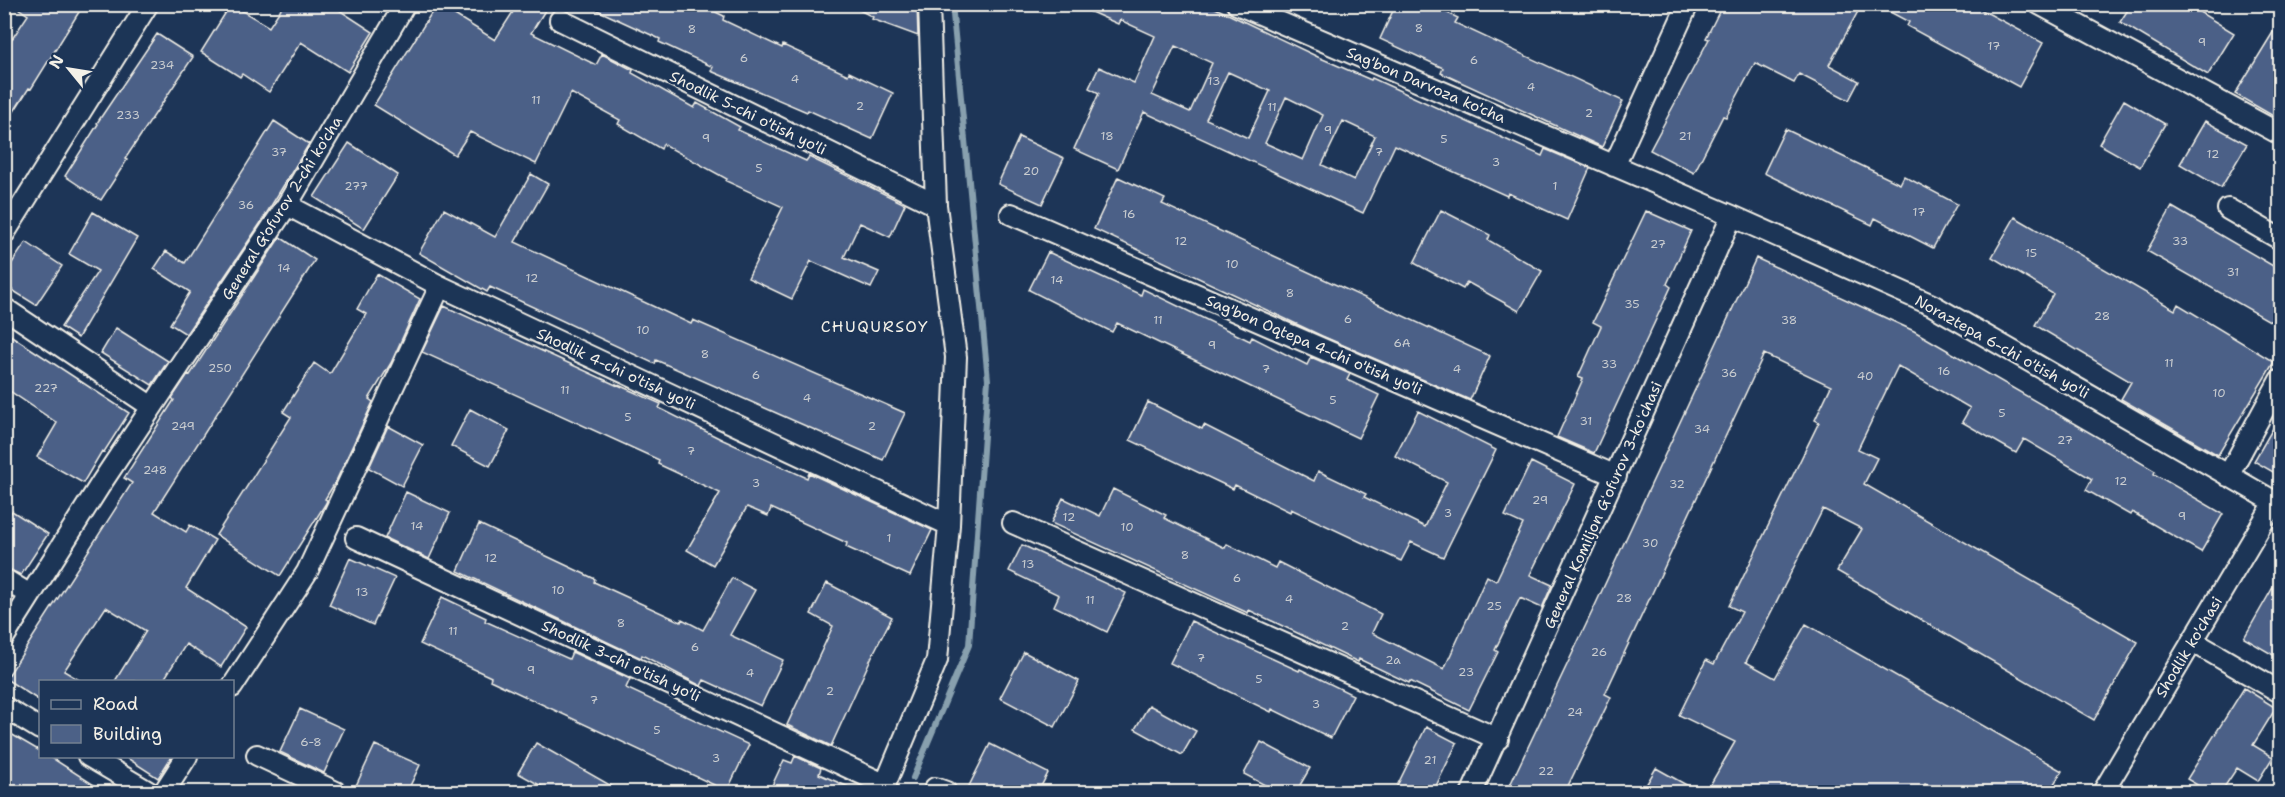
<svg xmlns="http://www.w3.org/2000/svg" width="2285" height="797" font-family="'Shantell Sans',sans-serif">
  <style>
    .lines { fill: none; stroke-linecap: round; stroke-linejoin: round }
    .stream { stroke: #88a0ae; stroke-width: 6 }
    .building { fill: #4c6187; stroke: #f4f1e8; stroke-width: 1.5; fill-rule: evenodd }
    .minor-casing { stroke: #f4f1e8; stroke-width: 24 }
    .minor { stroke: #1d3557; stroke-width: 20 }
    .labels { text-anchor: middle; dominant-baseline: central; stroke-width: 5; stroke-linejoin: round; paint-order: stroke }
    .number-label { font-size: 12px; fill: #cacdd0 }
    .street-label { font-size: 15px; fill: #f4f1e8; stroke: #1d3557 }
    .neighbourhood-label { font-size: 16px; letter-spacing: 1.5px; fill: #f4f1e8; stroke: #1d3557 }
  </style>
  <rect width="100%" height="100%" fill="#1d3557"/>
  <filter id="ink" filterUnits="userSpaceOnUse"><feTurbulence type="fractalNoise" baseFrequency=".0167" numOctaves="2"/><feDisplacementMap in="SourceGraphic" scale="12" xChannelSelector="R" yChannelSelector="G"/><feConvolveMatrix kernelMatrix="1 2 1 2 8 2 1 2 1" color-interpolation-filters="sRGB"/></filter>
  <g filter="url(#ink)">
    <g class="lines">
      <path class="stream" d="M913,778L969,645L988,380L952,4"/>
    </g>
    <path class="building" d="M12,4H84L31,89L29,88L4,127V51L28,15Z
      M231,4L269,27L284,4H330L373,32L348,72L301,42L269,92L242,74L240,77L201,52Z
      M437,4L495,40L518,4H549L531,33L596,65L602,54L633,70L632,73L694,108L697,103L740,127L738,130L806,161L809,157L905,204L890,237L860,223L844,257L879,272L871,288L811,261L792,299L748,278L783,207L726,181L727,179L663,144L661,149L618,124L620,120L571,93L536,164L470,132L455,155L374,105Z
      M584,4H699L724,16L723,20L782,48L783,45L848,75L849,72L893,93L872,139L808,110L807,112L711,71L713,67L659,42L660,39Z
      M848,4H917L918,36L872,19L873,17Z
      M1073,4H1207L1318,57L1371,80L1372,78L1542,156L1545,149L1590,168L1567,220L1508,193L1507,196L1395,145L1363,213L1144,112L1118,169L1074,149L1099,93L1089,88L1099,67L1134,83L1155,36L1120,20L1118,24ZM1175,46L1212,63L1190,112L1152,95ZM1228,72L1270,91L1248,138L1206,119ZM1286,97L1323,115L1303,160L1265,143ZM1343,121L1375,136L1354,180L1322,165Z
      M1396,4H1429L1458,18L1455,23L1623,101L1602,147L1441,73L1443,68L1380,39Z
      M1723,4H1862L1829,65L1859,81L1849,100L1799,74L1794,83L1755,63L1726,117L1723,116L1694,173L1650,150L1709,39L1706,38Z
      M1875,4H1971L2043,43L2019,87L1907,26L1909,22Z
      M2131,5H2188L2234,33L2208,75L2120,22Z
      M2280,21V108L2275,117L2235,94Z
      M157,34L193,57L125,159L127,160L101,200L65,176L98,124L97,123Z
      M2124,100L2165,124L2140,167L2099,144Z
      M274,121L309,144L260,224L186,334L170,324L190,292L154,269L166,251L185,263Z
      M2205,121L2247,144L2221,188L2180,164Z
      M1785,129L1900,184L1904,176L1957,204L1933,248L1875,218L1872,225L1764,173Z
      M1019,137L1064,158L1042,204L998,184Z
      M349,143L398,175L364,229L314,197Z
      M531,174L548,184L515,242L691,324L693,320L905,413L883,460L656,360L655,364L490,287L487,292L419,253L444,209L495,237Z
      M1118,177L1165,199L1162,204L1490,356L1470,400L1322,336L1094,229Z
      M2172,207L2280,270V327L2147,251Z
      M1441,210L1490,235L1488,240L1542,271L1519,311L1467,282L1463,289L1414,263Z
      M1646,211L1691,231L1667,284L1671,287L1594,453L1557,437L1583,379L1578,377L1601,326L1593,322Z
      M93,212L137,238L78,338L61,327L98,271L69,254Z
      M2015,217L2175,310L2178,304L2274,362L2218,455L2121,399L2131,382L2035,325L2053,294L1992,257Z
      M280,237L315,260L154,512L186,532L190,525L215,540L186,588L246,627L221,667L186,644L163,681H115L146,631L106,607L64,671L81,681H40V701L6,679L132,483L124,478L174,400L172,398L188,374L190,375Z
      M26,242L62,266L36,305L4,285V275Z
      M1048,252L1141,295L1143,289L1250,341L1252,337L1307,365L1311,357L1350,374L1347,380L1379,395L1358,438L1117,323L1112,332L1029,290Z
      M1756,258L1914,331L2099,438L2155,471L2154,474L2223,514L2201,552L2132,512L2130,515L2086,490L2092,479L2024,439L2016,453L1962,422L1970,408L1898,366L1858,449L1877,458L1864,484L2138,642L2094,720L1837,571L1862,529L1823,509L1746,662L1775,678L1806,624L2062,771L2049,792H1941L1925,784L1921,792H1706L1735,742L1679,715L1706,660L1714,664L1742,612L1729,606L1819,422L1815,420L1831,386L1764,354L1605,694L1611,697L1565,792H1526L1510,785L1592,612Z
      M377,274L420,299L391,363L369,399L373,402L336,481L325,499L327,500L326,503L280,576L216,535L291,417L283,412L314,363L330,374L366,314L357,309Z
      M444,306L616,385V384L661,404L659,408L723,440L807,478L809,473L932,530L910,576L846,547L847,543L771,508L768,516L747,507L713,565L687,550L720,493L658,464L659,460L422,352Z
      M116,328L168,361L152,385L101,353Z
      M4,331L129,413L104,452L102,451L83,483L37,457L57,423L4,387Z
      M1148,402L1202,429L1204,425L1314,481L1318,471L1366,494L1364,497L1425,527L1447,482L1395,456L1418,411L1496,450L1443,557L1411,542L1401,561L1291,509L1290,512L1235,485L1233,489L1130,440Z
      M470,409L509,430L490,466L451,446Z
      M2280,416V476L2254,461Z
      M388,426L423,445L402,486L369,468Z
      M1531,462L1575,484L1530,575L1552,585L1542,608L1520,598L1495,650L1498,652L1469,710L1410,681L1409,683L1359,659L1358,662L1249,610L1248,613L1051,523L1063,498L1100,516L1113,489L1166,515L1164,518L1225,548L1227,544L1275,568L1278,562L1381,614L1372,633L1444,669L1487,576L1496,581L1523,524L1505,516Z
      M406,492L450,513L429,559L385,538Z
      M12,511L48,534L21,575L4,567V522Z
      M479,524L595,579L594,582L681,622L682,619L703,630L732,578L755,590L730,635L783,660L761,706L704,680L701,686L642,655L641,658L458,571Z
      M1022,545L1126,593L1107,632L1054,606L1059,595L1009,571Z
      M350,558L395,578L373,625L329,605Z
      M2280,575V659L2244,638Z
      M827,583L892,617L873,654L831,746L787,725L833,626L811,614Z
      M442,597L486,618L485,621L569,659L572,652L630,679L626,688L749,745L727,791L490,680L491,677L420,644Z
      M1191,621L1299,671L1300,669L1353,695L1331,738L1272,709L1271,712L1170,663Z
      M1024,652L1079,681L1055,727L1000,698Z
      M2244,688L2276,708L2253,745L2273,757L2258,781L2237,768L2221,792H2209L2187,779Z
      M1149,705L1196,731L1182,755L1135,729Z
      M300,709L344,729L324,773L280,752Z
      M1426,727L1457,743L1433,792H1394Z
      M4,730L40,751V756H49L105,792H18L4,784Z
      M1261,742L1310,768L1296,792H1278L1244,774Z
      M536,743L622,792H552L518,773Z
      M990,744L1048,773L1038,792H966Z
      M375,745L420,765L407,792H353Z
      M124,756H172L158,778Z
      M795,756L821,768L819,774L860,792H769L784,760L792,763Z
      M1656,768L1699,792H1642Z"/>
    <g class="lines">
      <g class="minor-casing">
        <path id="minor" d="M1237,4L1732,216L1932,305L2280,505
          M2039,4L2280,134
          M560,20L936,205
          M1614,166L1688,4
          M287,205L440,286L949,525
          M2228,209L2280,239
          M1011,214L1616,476
          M4,234L148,4
          M4,308L152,407
          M2228,476L2280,380
          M1013,523L1498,739
          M356,538L886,785
          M4,579L30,595
          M4,637L102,482L287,205L405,4
          M2192,641L2280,692
          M232,687L307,572L440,286
          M4,707L40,729
          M257,755L336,792
          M88,756L149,792
          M935,788L946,792
          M164,792L187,756
          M882,792L937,660L949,525L956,357L936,205L929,4
          M1472,792L1732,216
          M2103,792L2275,502"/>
      </g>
      <use href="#minor" class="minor"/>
    </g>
  </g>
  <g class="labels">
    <g class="number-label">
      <text x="1419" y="28">8</text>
      <text x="692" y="29">8</text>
      <text x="2202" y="42">9</text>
      <text x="1994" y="46">17</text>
      <text x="744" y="58">6</text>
      <text x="1474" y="60">6</text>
      <text x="162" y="65">234</text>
      <text x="795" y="79">4</text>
      <text x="1214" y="81">13</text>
      <text x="1531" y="87">4</text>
      <text x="536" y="100">11</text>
      <text x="860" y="106">2</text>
      <text x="1272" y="107">11</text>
      <text x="1589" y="113">2</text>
      <text x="128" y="115">233</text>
      <text x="1328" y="130">9</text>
      <text x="1107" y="136">18</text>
      <text x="1685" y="136">21</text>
      <text x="706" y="138">9</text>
      <text x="1444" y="139">5</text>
      <text x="279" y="152">37</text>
      <text x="1379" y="152">7</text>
      <text x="2213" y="154">12</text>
      <text x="1496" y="162">3</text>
      <text x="759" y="168">5</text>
      <text x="1031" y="171">20</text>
      <text x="356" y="186">277</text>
      <text x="1555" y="186">1</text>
      <text x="246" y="205">36</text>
      <text x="1919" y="212">17</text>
      <text x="1129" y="214">16</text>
      <text x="1181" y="241">12</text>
      <text x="2180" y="241">33</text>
      <text x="1658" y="244">27</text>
      <text x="2031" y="253">15</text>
      <text x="1232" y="264">10</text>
      <text x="284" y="268">14</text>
      <text x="2233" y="272">31</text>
      <text x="532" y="278">12</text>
      <text x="1057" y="280">14</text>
      <text x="1290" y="293">8</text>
      <text x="1632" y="304">35</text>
      <text x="2102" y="316">28</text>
      <text x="1348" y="319">6</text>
      <text x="1158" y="320">11</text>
      <text x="1789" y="320">38</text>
      <text x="643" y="330">10</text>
      <text x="1402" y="343">6A</text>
      <text x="1212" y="345">9</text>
      <text x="705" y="354">8</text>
      <text x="2169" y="363">11</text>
      <text x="1609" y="364">33</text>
      <text x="220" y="368">250</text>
      <text x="1266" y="369">7</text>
      <text x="1457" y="369">4</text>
      <text x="1944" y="371">16</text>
      <text x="1729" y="373">36</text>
      <text x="756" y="375">6</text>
      <text x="1865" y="376">40</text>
      <text x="46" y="388">227</text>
      <text x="565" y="390">11</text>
      <text x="2219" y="393">10</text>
      <text x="807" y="398">4</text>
      <text x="1333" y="400">5</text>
      <text x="2002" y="413">5</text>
      <text x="628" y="417">5</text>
      <text x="1586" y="421">31</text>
      <text x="183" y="426">249</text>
      <text x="872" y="426">2</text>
      <text x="1702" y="429">34</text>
      <text x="2065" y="440">27</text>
      <text x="691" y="451">7</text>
      <text x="155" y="470">248</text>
      <text x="2121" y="481">12</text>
      <text x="756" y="483">3</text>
      <text x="1677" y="484">32</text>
      <text x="1540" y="500">29</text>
      <text x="1448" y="513">3</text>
      <text x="2182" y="516">9</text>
      <text x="1069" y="517">12</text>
      <text x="417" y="526">14</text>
      <text x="1127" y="527">10</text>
      <text x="889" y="538">1</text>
      <text x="1650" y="543">30</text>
      <text x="1185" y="555">8</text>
      <text x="491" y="558">12</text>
      <text x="1028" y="564">13</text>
      <text x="1237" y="578">6</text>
      <text x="558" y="590">10</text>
      <text x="362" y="592">13</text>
      <text x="1624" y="598">28</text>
      <text x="1289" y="599">4</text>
      <text x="1090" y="600">11</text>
      <text x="1494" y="606">25</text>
      <text x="621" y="623">8</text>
      <text x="1345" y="626">2</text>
      <text x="453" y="631">11</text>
      <text x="695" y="647">6</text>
      <text x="1599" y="652">26</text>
      <text x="1201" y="658">7</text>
      <text x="1393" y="660">2a</text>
      <text x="531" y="670">9</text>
      <text x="1466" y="672">23</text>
      <text x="750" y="673">4</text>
      <text x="1259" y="679">5</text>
      <text x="830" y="691">2</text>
      <text x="594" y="700">7</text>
      <text x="1316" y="704">3</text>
      <text x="1575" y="712">24</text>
      <text x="657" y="730">5</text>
      <text x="311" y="742">6-8</text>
      <text x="716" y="758">3</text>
      <text x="1430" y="760">21</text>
      <text x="1546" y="771">22</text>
    </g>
    <g class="street-label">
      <text transform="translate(1426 85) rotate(23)">Sag'bon Darvoza ko'cha</text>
      <text transform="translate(748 113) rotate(26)">Shodlik 5-chi o'tish yo'li</text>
      <text transform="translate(282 208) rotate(-58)">General G'ofurov 2-chi ko'cha</text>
      <text transform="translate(1314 345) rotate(23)">Sag'bon Oqtepa 4-chi o'tish yo'li</text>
      <text transform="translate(2002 347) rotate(29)">Noraztepa 6-chi o'tish yo'li</text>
      <text transform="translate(616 369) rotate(25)">Shodlik 4-chi o'tish yo'li</text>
      <text transform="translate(1603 505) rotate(-66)">General Komiljon Gʻofurov 3-koʻchasi</text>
      <text transform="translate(2189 647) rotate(-59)">Shodlik ko'chasi</text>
      <text transform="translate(621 661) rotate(25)">Shodlik 3-chi o'tish yo'li</text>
    </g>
    <g class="neighbourhood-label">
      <text x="875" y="326">CHUQURSOY</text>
    </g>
  </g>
  <rect width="2285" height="797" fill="none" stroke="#1d3557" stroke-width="24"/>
  <rect x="12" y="12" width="2261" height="773" fill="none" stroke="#f4f1e8" stroke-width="2" filter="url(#ink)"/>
  <rect x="39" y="680" width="195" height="78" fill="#1d3557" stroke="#738091" stroke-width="1.5"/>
  <rect x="51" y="700" width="30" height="9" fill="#1d3557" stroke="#738091" stroke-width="1.5"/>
  <text x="93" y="710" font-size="18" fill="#f4f1e8">Road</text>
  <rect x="51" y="725" width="30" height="18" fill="#4c6187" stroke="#738091" stroke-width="1.5"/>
  <text x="93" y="740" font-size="18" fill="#f4f1e8">Building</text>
  <g transform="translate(69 69) rotate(300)" stroke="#1d3557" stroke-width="4.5" paint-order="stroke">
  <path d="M0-4.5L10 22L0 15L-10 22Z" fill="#f4f1e8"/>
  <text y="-9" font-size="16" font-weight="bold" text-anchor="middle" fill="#f4f1e8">N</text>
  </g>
</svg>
